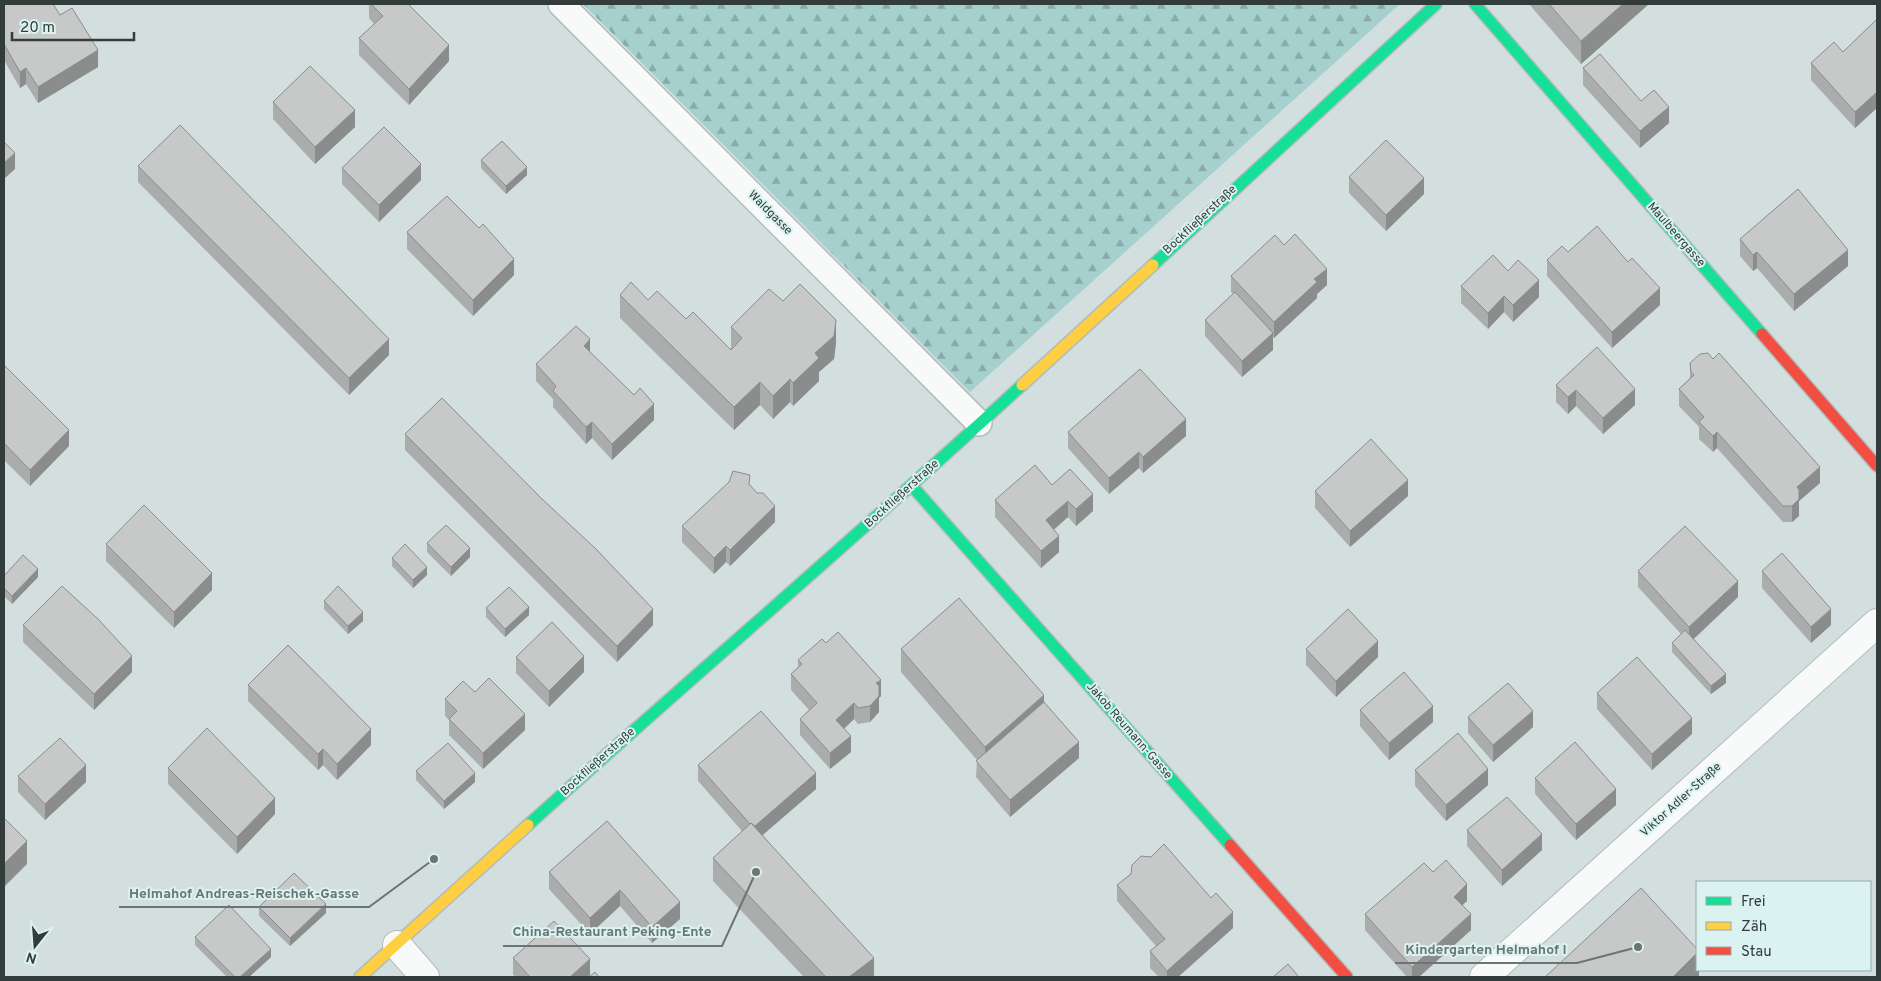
<svg xmlns="http://www.w3.org/2000/svg" width="1881" height="981" font-family="Overpass,sans-serif">
  <style>
    .forest { fill: url(#forest-firs) }
    .lines { fill: none; stroke-linecap: round; stroke-linejoin: round }
    .lane-casing { stroke: #b2bcbc; stroke-width: 28 }
    .street-casing { stroke: #b2bcbc; stroke-width: 30 }
    .fast-casing { stroke: #b2bcbc; stroke-width: 14 }
    .slow-casing { stroke: #b2bcbc; stroke-width: 14 }
    .jam-casing { stroke: #b2bcbc; stroke-width: 14 }
    .lane { stroke: #f8fafa; stroke-width: 25 }
    .street { stroke: #f8fafa; stroke-width: 28 }
    .fast { stroke: #16e098; stroke-width: 11 }
    .slow { stroke: #ffcf43; stroke-width: 11 }
    .jam { stroke: #f24e42; stroke-width: 11 }
    .wall { fill: #abacac }
    .shaded-wall { fill: #8b8c8c }
    .building { fill: #c7c8c8; stroke: #8b8c8c }
    .labels { text-anchor: middle; dominant-baseline: central; stroke-width: 4; stroke-linejoin: round; paint-order: stroke }
    .street-label { font-size: 12px; fill: #323c3b; stroke: #daf3f1 }
    .leader { fill: none; stroke: #6a7574; stroke-width: 2 }
    .callout-dot { fill: #6a7574; stroke: #daf3f1; stroke-width: 2 }
    .callout-label { font-size: 14px; text-anchor: middle; font-weight: bold; fill: #6a7574; stroke: #daf3f1; stroke-width: 4; stroke-linejoin: round; paint-order: stroke }
  </style>
  <defs>
    <pattern id="forest-firs" width="22" height="20" patternUnits="userSpaceOnUse" patternTransform="scale(1.25)"><rect width="22" height="20" fill="#a6d0ce"/><path d="M5 1l3.5 6h-7zM16 11l3.5 6h-7z" fill="#88aaa8"/></pattern>
  </defs>
  <rect width="100%" height="100%" fill="#d3dfdf"/>
  <path class="forest" d="M583,4H1400L970,392Z"/>
  <g class="lines">
    <g class="lane-casing">
      <path id="lane" d="M561,4L979,423"/>
    </g>
    <g class="street-casing">
      <path id="street" d="M397,945L425,977
        M1484,977L1877,623"/>
    </g>
    <g class="fast-casing">
      <path id="fast" d="M1475,4L1762,334
        M1153,265L1436,4
        M912,486L1230,845
        M528,825C692,677 860,534 1022,385"/>
    </g>
    <g class="slow-casing">
      <path id="slow" d="M1022,385L1153,265
        M360,977L528,825"/>
    </g>
    <g class="jam-casing">
      <path id="jam" d="M1762,334L1877,466
        M1230,845L1347,977"/>
    </g>
    <use href="#lane" class="lane"/>
    <use href="#street" class="street"/>
    <use href="#fast" class="fast"/>
    <use href="#slow" class="slow"/>
    <use href="#jam" class="jam"/>
  </g>
  <path class="wall" d="M4,4L60,15L98,67L38,103L26,84L20,88L4,60Z
    M369,4H408L449,61L409,105L359,55V38L374,24L369,18Z
    M1529,4H1649L1581,64Z
    M1877,19V108L1855,128L1811,80V63L1843,52Z
    M1583,68L1641,101L1669,123L1640,148L1583,85Z
    M273,102L355,127L315,164L273,119Z
    M481,160L527,175L506,194L481,168Z
    M138,166L389,355L349,395L138,182Z
    M342,168L421,180L379,222L342,184Z
    M1349,177L1424,194L1386,231L1349,193Z
    M407,232L514,275L473,316L407,249Z
    M1740,239L1848,266L1794,311L1757,268L1753,271L1740,256Z
    M1284,245L1327,285L1317,294V298L1274,338L1273,337V350L1242,377L1205,336V320L1233,294L1231,292V276Z
    M1568,252L1660,305L1612,348L1547,276V260Z
    M1508,271L1539,297L1513,322L1504,312L1488,329L1461,303V286Z
    M620,295L648,300L686,319L731,349V327L783,301L836,343L834,359L819,372V381L793,406L790,402L773,419L760,405L734,430L620,318Z
    M590,352L654,420L612,460L592,438L586,444L553,407V399L536,381V364Z
    M1690,363L1820,483L1799,501V516L1792,522H1783L1717,448L1713,452L1699,439V427L1679,406V389L1690,378Z
    M4,365L69,446L30,486L4,460Z
    M1556,385L1635,405L1603,434L1576,406L1568,414L1556,402Z
    M1068,432L1186,436L1143,473L1139,468L1109,494L1068,448Z
    M405,434L653,625L617,662L405,450Z
    M750,485L775,522L730,566L726,562L714,574L682,542V526Z
    M1052,485L1093,511L1076,526L1068,517L1054,530L1059,552L1041,568L995,517V500Z
    M1315,491L1408,496L1350,547L1315,508Z
    M427,543L470,557L451,576L427,552Z
    M106,544L212,590L174,628L106,561Z
    M392,558L427,575L413,588L392,566Z
    M1638,571L1738,597L1694,639L1726,683L1711,694L1672,652V643L1681,634L1638,587Z
    M1762,571L1831,625L1811,643L1762,588Z
    M4,576L38,577L12,604L4,596Z
    M324,601L363,621L348,634L324,609Z
    M486,608L529,615L505,637L486,617Z
    M23,625L132,672L94,710L23,642Z
    M901,649L1044,702L1079,758L1010,817L976,777L977,760L901,672Z
    M1306,649L1378,657L1336,697L1306,665Z
    M516,657L584,672L549,707L516,673Z
    M798,660L881,696L879,698V712L870,722L858,724L854,719L844,729L851,752L830,769L800,735V719L809,710L791,690V674L798,667Z
    M248,685L371,745L337,780L323,765L318,770L248,701Z
    M475,692L525,730L483,769L449,735V720L445,716V699Z
    M1597,693L1692,734L1652,770L1597,709Z
    M1360,710L1433,722L1389,760L1360,726Z
    M1468,717L1533,727L1493,762L1468,733Z
    M698,765L816,789L763,835L874,977H804L713,881V858L742,831L698,781Z
    M168,768L275,814L237,854L168,784Z
    M1415,770L1488,785L1446,821L1415,786Z
    M416,771L475,782L444,809L416,780Z
    M18,776L86,782L45,820L18,792Z
    M1535,778L1616,805L1576,840L1535,794Z
    M607,821L680,919L652,943L620,906L590,934L549,889V872Z
    M1467,830L1542,850L1502,886L1467,846Z
    M1151,857L1233,928L1178,977H1159L1150,968V951L1156,946L1117,901V885Z
    M1433,872L1467,901L1462,905L1471,930L1419,977H1407L1365,930V914Z
    M259,907L326,913L290,946L259,916Z
    M195,937L271,957L249,977H227L195,945Z
    M513,958L590,975L588,977H515L513,974Z"/>
  <path class="shaded-wall" d="M1623,4H1649L1581,64V41Z
    M449,45V61L409,105V89Z
    M98,50V67L38,103V87Z
    M26,68V84L20,88V72Z
    M1877,92V108L1855,128V112Z
    M1669,107V123L1640,148V131Z
    M355,110V127L315,164V147Z
    M15,153V169L4,179V163Z
    M421,164V180L379,222V205Z
    M527,167V175L506,194V186Z
    M1424,178V194L1386,231V215Z
    M1848,250V266L1794,311V294Z
    M1757,252V268L1753,271V255Z
    M514,259V275L473,316V300Z
    M1327,269V285L1317,294V298L1274,338V322L1314,279Z
    M1539,280V297L1513,322V305Z
    M1660,288V305L1612,348V332Z
    M1504,296V312L1488,329V313Z
    M836,320V343L834,359L819,372V381L793,406V383L815,353Z
    M1273,333V350L1242,377V361Z
    M389,339V355L349,395V378Z
    M590,339V355L584,346Z
    M790,379V402L773,419V396Z
    M760,382V405L734,430V407Z
    M1635,389V405L1603,434V418Z
    M1576,390V406L1568,414V397Z
    M654,404V420L612,460V444Z
    M1186,419V436L1143,473V457Z
    M592,422V438L586,444V427Z
    M69,430V446L30,486V470Z
    M1717,432V448L1713,452V436Z
    M1139,452V468L1109,494V478Z
    M1820,467V483L1799,501V516L1792,522V506L1797,487Z
    M1408,480V496L1350,547V531Z
    M1093,494V511L1076,526V509Z
    M1068,501V517L1046,536V520Z
    M775,506V522L730,566V550Z
    M1059,536V552L1041,568V551Z
    M726,546V562L714,574V558Z
    M470,548V557L451,576V567Z
    M427,567V575L413,588V580Z
    M38,569V577L12,604V596Z
    M212,573V590L174,628V612Z
    M1738,581V597L1689,643V627Z
    M529,607V615L505,637V629Z
    M653,609V625L617,662V646Z
    M1831,609V625L1811,643V627Z
    M363,612V621L348,634V626Z
    M1378,641V657L1336,697V681Z
    M132,656V672L94,710V694Z
    M584,656V672L549,707V691Z
    M1726,674V683L1711,694V686Z
    M881,680V696L879,698V712L870,722V706L876,683Z
    M1044,695V718L985,770V747Z
    M854,703V719L836,736V720Z
    M1433,706V722L1389,760V743Z
    M1533,711V727L1493,762V745Z
    M525,714V730L483,769V753Z
    M1692,718V734L1652,770V754Z
    M371,729V745L337,780V764Z
    M851,736V752L830,769V753Z
    M1079,742V758L1010,817V800Z
    M323,749V765L318,770V754Z
    M86,765V782L45,820V804Z
    M1488,769V785L1446,821V805Z
    M475,773V782L444,809V801Z
    M816,773V789L753,843V827Z
    M1616,789V805L1576,840V824Z
    M275,798V814L237,854V837Z
    M1542,834V850L1502,886V870Z
    M27,841V864L4,887V864Z
    M1467,884V901L1454,913V897Z
    M620,890V906L590,934V918Z
    M680,902V919L652,943V927Z
    M326,904V913L290,946V938Z
    M1233,912V928L1178,977H1167V971Z
    M1471,914V930L1419,977H1412V967Z
    M271,949V957L249,977H240Z
    M1697,953V970H1699V977H1673Z
    M874,958V977H849Z
    M590,959V975L588,977H570Z"/>
  <path class="building" d="M4,4H53L60,15L72,8L98,50L38,87L26,68L20,72L4,44Z
    M371,4H408L449,45L409,89L359,38L383,16Z
    M1549,4H1623L1581,41Z
    M1877,19V92L1855,112L1811,63L1834,42L1843,52Z
    M1600,54L1641,101L1654,90L1669,107L1640,131L1583,68Z
    M310,66L355,110L315,147L273,102Z
    M180,125L389,339L349,378L138,166Z
    M384,127L421,164L379,205L342,168Z
    M1386,140L1424,178L1386,215L1349,177Z
    M502,141L527,167L506,186L481,160Z
    M4,142L15,153L4,163Z
    M1798,189L1848,250L1794,294L1757,252L1753,255L1740,239Z
    M447,196L479,228L483,224L514,259L473,300L407,232Z
    M1597,226L1628,262L1632,258L1660,288L1612,332L1547,260L1562,246L1568,252Z
    M1295,234L1327,269L1314,279L1317,282L1274,322L1231,276L1275,235L1284,245Z
    M1493,255L1508,271L1518,260L1539,280L1513,305L1504,296L1488,313L1461,286Z
    M631,282L648,300L657,291L686,319L693,312L731,350L742,338L731,327L769,289L783,301L800,284L836,320L834,336L815,353L819,358L793,383L790,379L773,396L760,382L734,407L620,295Z
    M1235,292L1273,333L1242,361L1205,320Z
    M576,326L590,339L584,346L634,395L640,388L654,404L612,444L592,422L586,427L553,391L556,386L536,364Z
    M1597,347L1635,389L1603,418L1576,390L1568,397L1556,385Z
    M1708,353L1713,359L1719,353L1820,467L1797,487L1799,490V499L1792,506H1783L1717,432L1713,436L1699,422L1704,417L1679,389L1694,375L1691,372L1690,363L1700,354Z
    M4,365L69,430L30,470L4,443Z
    M1140,369L1186,419L1143,457L1139,452L1109,478L1068,432Z
    M442,398L542,499L595,548L653,609L617,646L405,434Z
    M1371,439L1408,480L1350,531L1315,491Z
    M1035,465L1052,485L1070,469L1093,494L1076,509L1068,501L1046,520L1059,536L1041,551L995,500Z
    M733,471L750,475L749,484L757,493H763L775,506L730,550L726,546L714,558L682,526L729,482Z
    M144,505L212,573L174,612L106,544Z
    M446,525L470,548L451,567L427,543Z
    M1685,526L1738,581L1689,627L1638,571Z
    M405,544L427,567L413,580L392,558Z
    M1782,553L1831,609L1811,627L1762,571Z
    M23,555L38,569L12,596L4,588V576Z
    M62,586L98,619L132,656L94,694L23,625Z
    M338,586L363,612L348,626L324,601Z
    M509,587L529,607L505,629L486,608Z
    M959,598L1044,695L985,747L901,649Z
    M1348,609L1378,641L1336,681L1306,649Z
    M552,622L584,656L549,691L516,657Z
    M1685,630L1726,674L1711,686L1672,643Z
    M838,632L881,680L876,683L879,686V696L870,706L858,708L854,703L836,720L851,736L830,753L800,719L817,703L791,674L802,664L798,660L822,639L826,643Z
    M288,645L371,729L337,764L323,749L318,754L248,685Z
    M1637,657L1692,718L1652,754L1597,693Z
    M1404,672L1433,706L1389,743L1360,710Z
    M489,678L525,714L483,753L449,719L457,711L445,699L463,681L475,692Z
    M1508,683L1533,711L1493,745L1468,717Z
    M1044,702L1079,742L1010,800L976,761Z
    M761,711L816,773L755,826L751,823L750,824L698,765Z
    M207,728L275,798L237,837L168,768Z
    M1458,733L1488,769L1446,805L1415,770Z
    M60,738L86,765L45,804L18,776Z
    M1575,742L1616,789L1576,824L1535,778Z
    M448,743L475,773L444,801L416,771Z
    M1507,797L1542,834L1502,870L1467,830Z
    M4,818L27,841L4,864Z
    M607,821L680,902L652,927L620,890L590,918L549,872Z
    M751,823L874,958L849,977H826L713,858Z
    M1164,844L1211,898L1216,893L1233,912L1167,971L1150,951L1165,939L1117,885L1131,874L1132,865L1141,856L1151,857Z
    M1446,860L1467,884L1454,897L1471,914L1412,967L1365,914L1424,863L1433,872Z
    M294,873L326,904L290,938L259,907Z
    M1641,888L1697,949V953L1673,977H1545Z
    M229,905L271,949L240,977H235L195,937Z
    M554,921L590,959L570,977H530L513,958Z
    M1288,964L1299,977H1273Z
    M595,972L599,977H589Z"/>
  <g class="labels">
    <g class="street-label">
      <text transform="translate(770 213) rotate(45)">Waldgasse</text>
      <text transform="translate(1200 220) rotate(-43)">Bockfließerstraße</text>
      <text transform="translate(1676 235) rotate(49)">Maulbeergasse</text>
      <text transform="translate(902 494) rotate(-42)">Bockfließerstraße</text>
      <text transform="translate(1129 731) rotate(49)">Jakob Reumann-Gasse</text>
      <text transform="translate(598 762) rotate(-42)">Bockfließerstraße</text>
      <text transform="translate(1681 800) rotate(-42)">Viktor Adler-Straße</text>
    </g>
  </g>
  <path class="leader" d="M434 859L369 907H119M756 872L722 946H503M1638 947L1577 963H1395"/>
  <g class="callout-dot">
    <circle cx="434" cy="859" r="5"/>
    <circle cx="756" cy="872" r="5"/>
    <circle cx="1638" cy="947" r="5"/>
  </g>
  <g class="callout-label">
    <text x="244" y="898">Helmahof Andreas-Reischek-Gasse</text>
    <text x="612" y="936">China-Restaurant Peking-Ente</text>
    <text x="1486" y="954">Kindergarten Helmahof I</text>
  </g>
  <rect width="1881" height="981" fill="none" stroke="#323c3b" stroke-width="10"/>
  <rect x="1696" y="881" width="175" height="90" fill="#daf3f1" stroke="#97aaa8"/>
  <rect x="1706" y="897" width="25" height="8" fill="#16e098" stroke="#97aaa8"/>
  <text x="1741" y="906" font-size="15" fill="#323c3b">Frei</text>
  <rect x="1706" y="922" width="25" height="8" fill="#ffcf43" stroke="#97aaa8"/>
  <text x="1741" y="931" font-size="15" fill="#323c3b">Zäh</text>
  <rect x="1706" y="947" width="25" height="8" fill="#f24e42" stroke="#97aaa8"/>
  <text x="1741" y="956" font-size="15" fill="#323c3b">Stau</text>
  <g transform="translate(35 946) rotate(197)" stroke="#daf3f1" stroke-width="4" paint-order="stroke">
  <path d="M0-4L9 19L0 12L-9 19Z" fill="#323c3b"/>
  <text y="-8" font-size="14" font-weight="bold" text-anchor="middle" fill="#323c3b">N</text>
  </g>
  <path d="M12 32v8h122v-8" fill="none" stroke="#323c3b" stroke-width="2.5"/>
  <text x="20" y="32" font-size="15" fill="#323c3b" stroke="#daf3f1" stroke-width="4" paint-order="stroke">20 m</text>
</svg>
